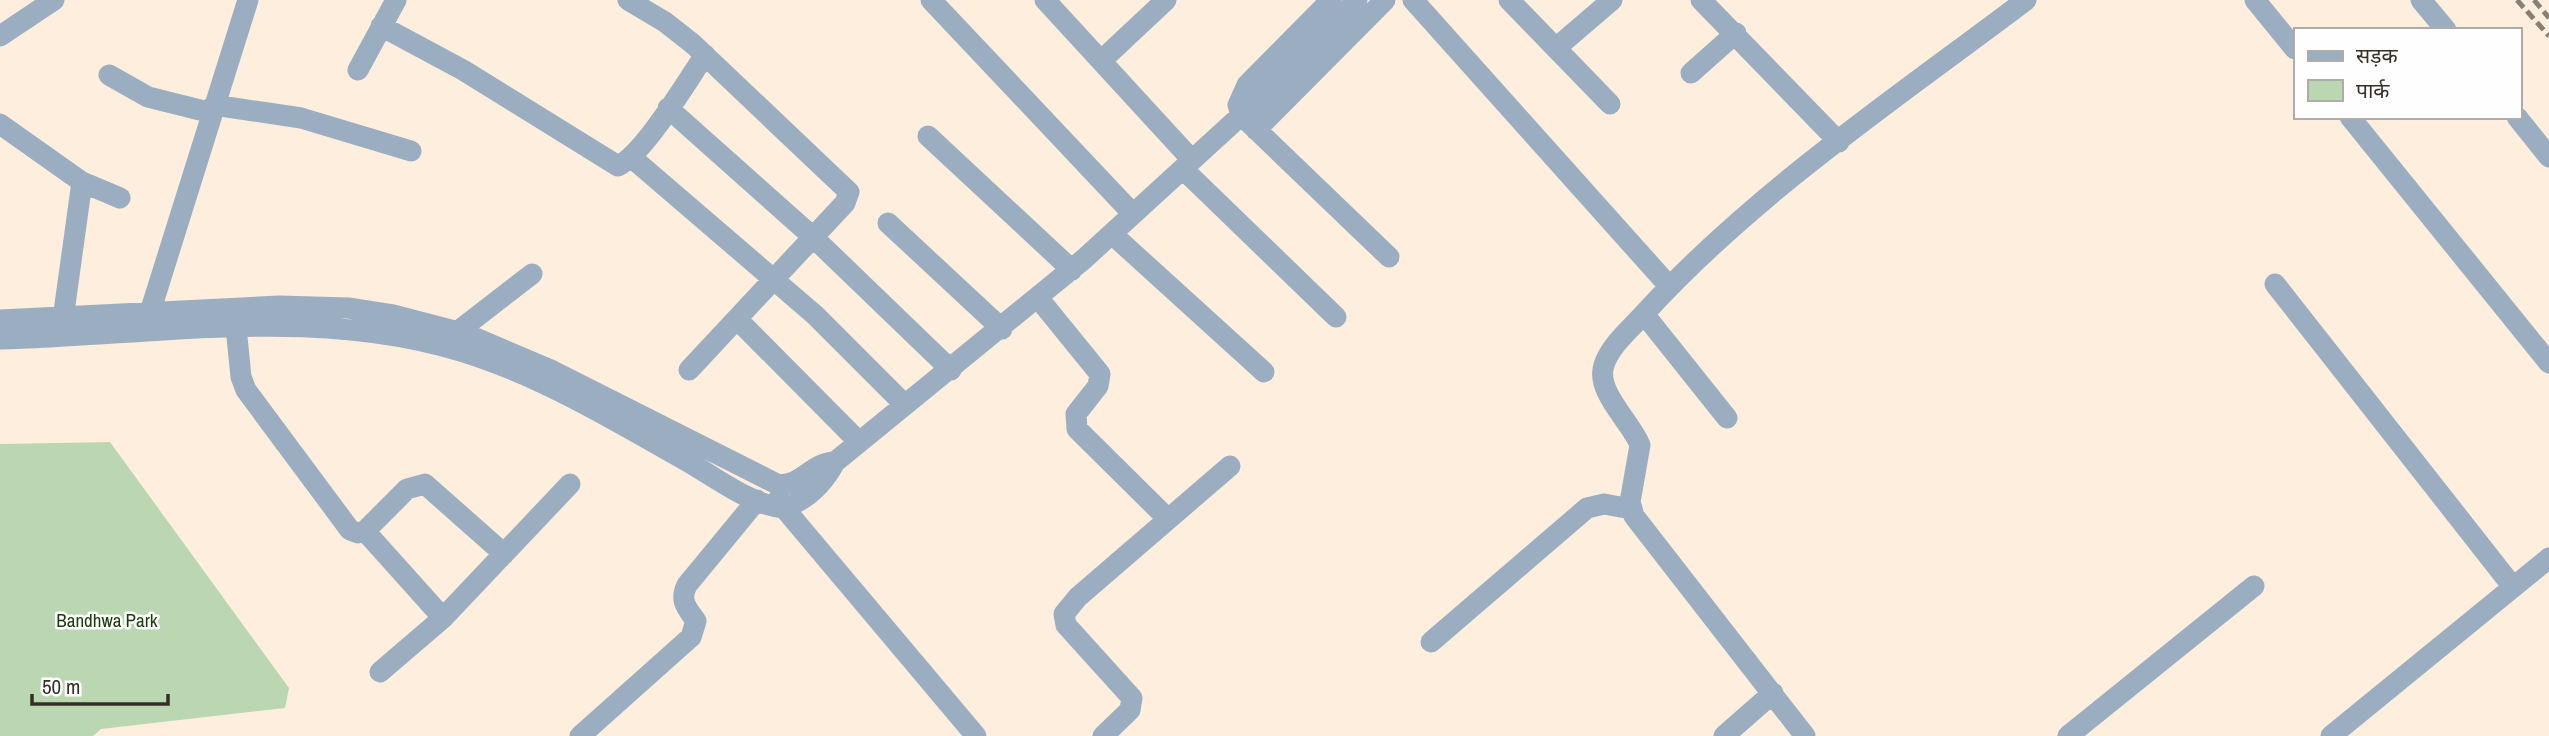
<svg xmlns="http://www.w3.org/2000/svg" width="2549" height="736" font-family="'Archivo Narrow','Noto Sans Devanagari',sans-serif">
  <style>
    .green { fill: #bbd7b2 }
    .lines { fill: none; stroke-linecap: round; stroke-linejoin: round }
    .minor { stroke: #9aadc1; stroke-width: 21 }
    .rail { stroke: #8a7f73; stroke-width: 5; stroke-dasharray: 10 5; stroke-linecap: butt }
    .labels { text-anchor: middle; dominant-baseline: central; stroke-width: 5; stroke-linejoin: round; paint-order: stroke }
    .park-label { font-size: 19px; fill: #183c09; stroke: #fefefe }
  </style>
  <rect width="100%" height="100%" fill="#feeede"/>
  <path class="green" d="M110,442L289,688L285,708L101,729L93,736H0V444Z"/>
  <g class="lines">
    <path class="minor" d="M628,0L665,22L693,44L849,192L845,203L689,370
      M931,0L1133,214
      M1045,0L1192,160
      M1331,0L1247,85L1238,105L1241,115L1389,257
      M1413,0L1669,286
      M1509,0L1610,104
      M1701,0L1839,142
      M2255,0L2295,49
      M2421,0L2446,30
      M381,26L463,70L618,166C644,154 687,81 705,55
      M0,36L54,0
      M1556,48L1612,0
      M1102,60L1166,0
      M358,70L396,0
      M1691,73L1736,33
      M109,75L148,97L212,113
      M214,105L301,118L411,151
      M668,108L814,238L951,370
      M2350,117L2549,363
      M2517,117L2549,157
      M0,124L82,182L120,198
      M1256,130L1385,0
      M928,136L1072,270
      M631,157L815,315L905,405
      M1183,169L1336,317
      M888,223L1002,329
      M1112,234L1264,372
      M2275,284L2513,587
      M1039,299L1100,374L1098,386L1076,414L1077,429L1168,519
      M1644,314L1727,418
      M63,319L82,182
      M0,320L279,306L348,308L393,315L466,334L553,371L777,484C801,488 811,462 835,462
      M738,320L859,442
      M146,325L248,0
      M236,327L241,377L246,390L350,530L358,533L365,531L407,489L425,484L504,554
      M457,332L532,274
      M0,339C161,335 327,303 482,358C553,383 619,423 685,460C714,476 750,505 784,508C807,500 824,483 835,462L1084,259L1271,88L1357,0
      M779,498L784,508L976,736
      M365,531L443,618
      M1431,642L1587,508L1604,504L1631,509
      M380,672L443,618L570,484
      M580,736L691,637L696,621C687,608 679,601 687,585L757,500
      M1103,736L1130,710L1132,698L1066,625L1064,614L1078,597L1230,466
      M1724,736L1773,693
      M1805,736L1634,516L1630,502L1640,445C1631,422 1595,391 1604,365C1610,346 1630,329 1643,315C1754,193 1895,99 2026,0
      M2068,736L2254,586
      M2331,736L2549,558"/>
    <path class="rail" d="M2517,0L2549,36
      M2534,0L2549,18"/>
  </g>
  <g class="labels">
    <g class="park-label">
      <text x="107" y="620">Bandhwa Park</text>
    </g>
  </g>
  <rect x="2294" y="28" width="228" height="91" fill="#fefefe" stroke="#aeaba8" stroke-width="2"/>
  <rect x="2308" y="51" width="35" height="10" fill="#9aadc1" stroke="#aeaba8" stroke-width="2"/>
  <text x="2356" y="63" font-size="21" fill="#362f27">सड़क</text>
  <rect x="2308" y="80" width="35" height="21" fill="#bbd7b2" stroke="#aeaba8" stroke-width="2"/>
  <text x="2356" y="98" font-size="21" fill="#362f27">पार्क</text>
  <path d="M32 694v10h136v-10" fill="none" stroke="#362f27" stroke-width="3.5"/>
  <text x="42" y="694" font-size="21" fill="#362f27" stroke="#fefefe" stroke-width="5" paint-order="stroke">50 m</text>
</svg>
